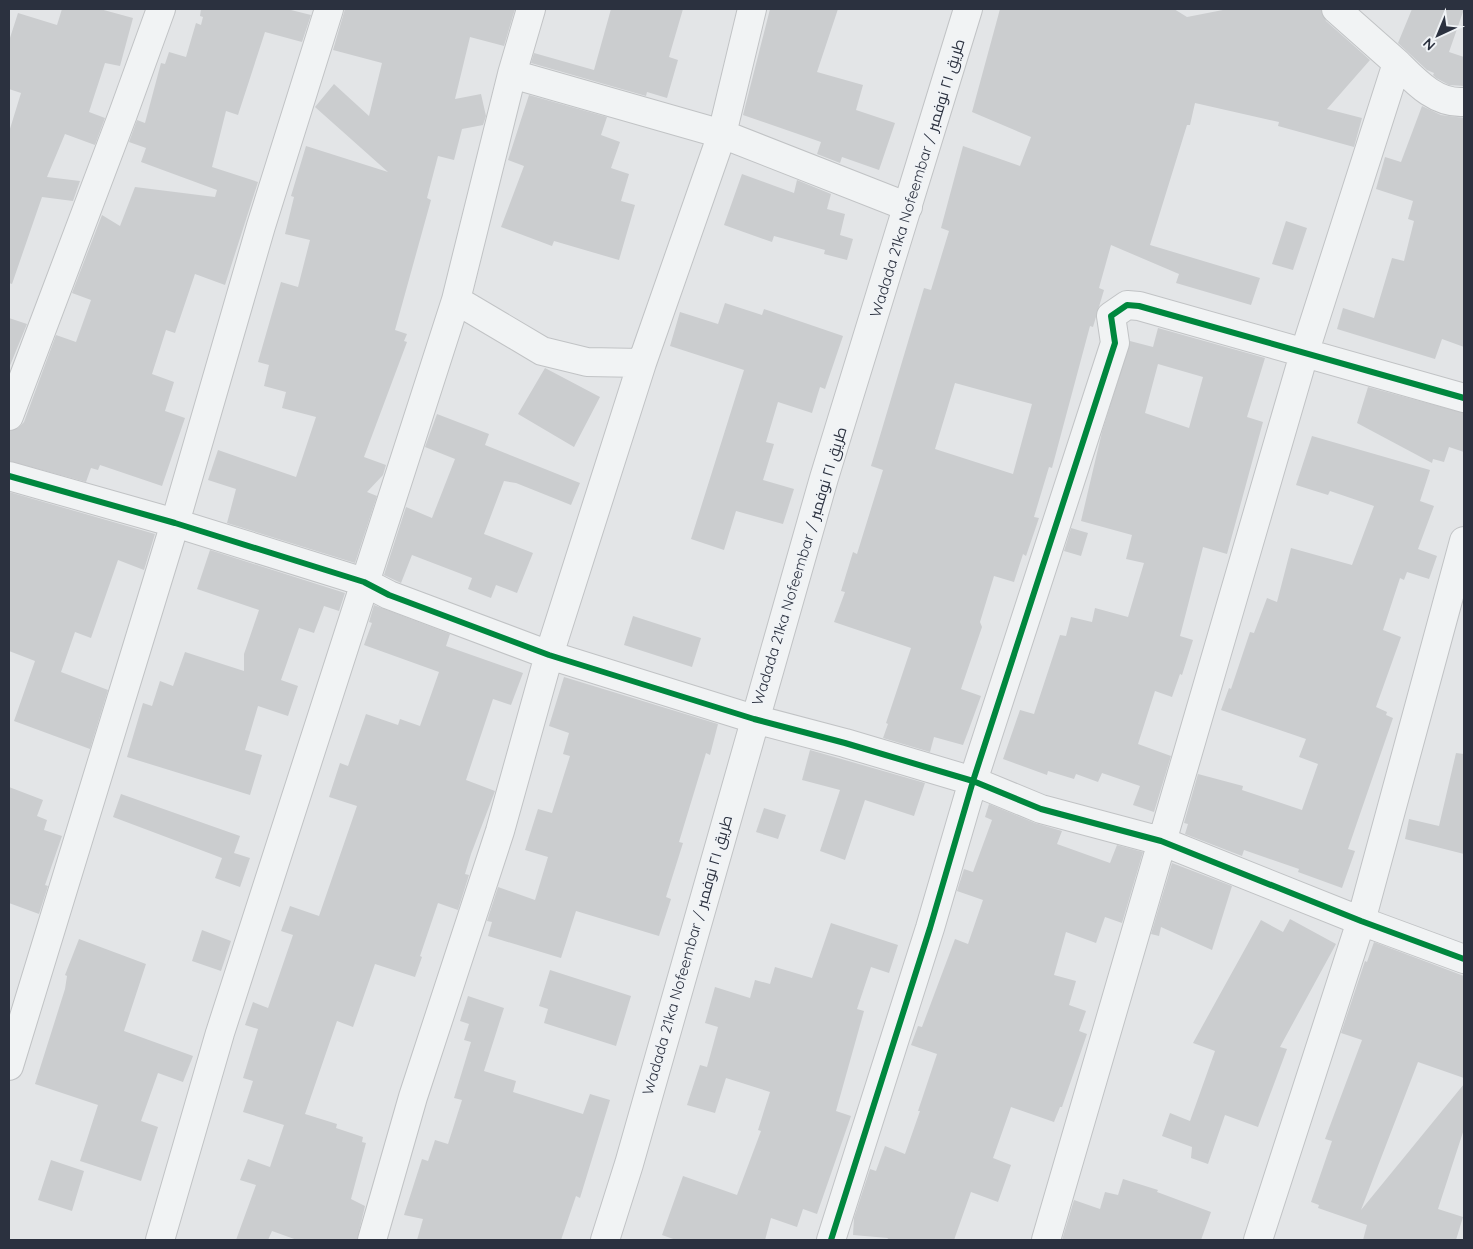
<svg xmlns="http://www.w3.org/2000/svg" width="1473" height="1249" font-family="Quicksand,Cairo,sans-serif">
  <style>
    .building { fill: #cbcdcf; fill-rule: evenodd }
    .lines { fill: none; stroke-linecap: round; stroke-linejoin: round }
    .minor-casing { stroke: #c1c3c5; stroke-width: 30 }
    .minor { stroke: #f1f3f4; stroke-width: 28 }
    .cycleway-casing { stroke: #f0f3f6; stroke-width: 9 }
    .cycleway { stroke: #00873e; stroke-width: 6 }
    .labels { text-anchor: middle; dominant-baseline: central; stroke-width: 4; stroke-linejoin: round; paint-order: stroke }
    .street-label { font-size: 15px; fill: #2b313f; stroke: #f0f3f6 }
  </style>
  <rect width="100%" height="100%" fill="#e3e5e7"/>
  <path class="building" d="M62,9H100L133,18L120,66L105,63L89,112L105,118L95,145L65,134L47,177L80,181L73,201L42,197L12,284L9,283V132L21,93L9,89V41L18,13L57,25Z
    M201,9H287L311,15L302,42L265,32L238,115L226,111L212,167L258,182L225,285L195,274L175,333L166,330L152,374L174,382L165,411L185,418L162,486L100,465L98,470L91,468L86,482L9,461V431L18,428L24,422L56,335L76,342L91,300L72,293L102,215L120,226L135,187L215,197L217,190L141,162L146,148L129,142L137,120L145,123L161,63L165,64L169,52L186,57L196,23L201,25L203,17L200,16Z
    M345,9H515L504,46L470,37L455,99L481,94L486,116L483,125L462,129L454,160L438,156L427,198L431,200L395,330L407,334L404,341L407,342L364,457L386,465L383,475L367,492L377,496L355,563L227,523L236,489L208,480L218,450L296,477L316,417L282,408L286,392L264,386L269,365L258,362L281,282L298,287L310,240L285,234L294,197L291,196L306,146L388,172L315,107L334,84L369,116L382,63L333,50Z
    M611,9H683L669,57L678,60L667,98L647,92L646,96L531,63L534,53L594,70Z
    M770,9H838L817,72L863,85L856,110L895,123L879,170L842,157L840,163L817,154L821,142L743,115Z
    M1000,9H1174L1187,17L1228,9H1321L1326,21L1370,60L1327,109L1362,118L1354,147L1278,126L1279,122L1195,103L1190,125H1187L1150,245L1260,278L1251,305L1176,283L1179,274L1111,245L1099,288L1104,290L1093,327L1090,326L1052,468L1049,467L1034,517L1039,518L1026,556L1023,554L1014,582L994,576L980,622L982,627L961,689L981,696L969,729L963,745L934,737L930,752L883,738L888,724L886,723L911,648L834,622L845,592L841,591L853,552L857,554L883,470L871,466L924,288L931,290L949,231L941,228L963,146L1020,166L1031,137L972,112ZM955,383L1032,404L1013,474L935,449Z
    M1412,9H1464L1449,52L1464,57V86L1449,85L1436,78L1433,75L1434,73L1427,70L1398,43Z
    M529,95L607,117L601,135L620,142L611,168L629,174L621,201L635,205L619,260L554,241L552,246L501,227L524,166L508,160Z
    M1422,106L1441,115L1464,118V347L1442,339L1435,359L1337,329L1343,308L1374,318L1392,258L1404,261L1414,221L1408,219L1413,201L1376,189L1385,157L1401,162Z
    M742,174L794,193L797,180L831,194L827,209L845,214L840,235L853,239L847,260L824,254L825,250L774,236L772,242L724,225Z
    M1286,221L1307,228L1293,270L1272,264Z
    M725,303L762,315L764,309L843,336L825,389L820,387L812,413L778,402L766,442L774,444L763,480L794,489L783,524L736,511L724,550L691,539L744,370L670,346L680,312L718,324Z
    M9,318L27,324L9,368Z
    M1158,328L1265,358L1247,417L1263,422L1227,554L1203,547L1180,636L1193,640L1182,675L1180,674L1172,697L1155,691L1138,744L1171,756L1154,812L1133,805L1140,786L1102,773L1098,782L1076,774L1074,779L1048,771L1047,775L1003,759L1020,710L1034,714L1060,635L1066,636L1071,617L1092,622L1095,608L1128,617L1144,563L1126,559L1132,535L1081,521L1102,432L1130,341L1153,347ZM1158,364L1203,377L1189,428L1145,413Z
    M545,368L600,397L574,447L518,414Z
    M1368,387L1464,413V452L1449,447L1444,462L1433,459L1432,463L1357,423Z
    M437,414L489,434L485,445L580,483L571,505L516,483L504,481L484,534L533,553L517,593L496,585L491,598L468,589L472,578L412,555L401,583L384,575L406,507L432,518L455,459L425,447Z
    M1312,436L1430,470L1420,501L1434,506L1418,549L1437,556L1429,579L1407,572L1404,580L1400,578L1383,630L1401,637L1376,707L1387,712L1386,715L1393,718L1348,849L1355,851L1342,888L1298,872L1299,869L1244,850L1242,856L1185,834L1188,824L1184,823L1198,774L1243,786L1242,790L1302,810L1318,764L1299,757L1306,739L1221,710L1229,688L1231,689L1250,632L1254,633L1267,598L1277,602L1291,548L1352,565L1374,506L1330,491L1328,495L1296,485Z
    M9,492L155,534L144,570L118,560L91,638L75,632L61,672L108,690L90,749L14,721L35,661L9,651Z
    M1071,528L1088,533L1081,556L1064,551Z
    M210,550L345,593L339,611L324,606L314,633L299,628L281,680L298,686L288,716L258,706L245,750L262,755L250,795L127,757L143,703L152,706L160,681L173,686L185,652L244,671V654L259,610L197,589Z
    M374,605L450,634L446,646L523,673L511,705L493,699L466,780L495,791L471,854L465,874L469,875L458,910L438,903L420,956L422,957L415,977L375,964L353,1027L337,1021L305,1114L337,1124L336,1128L363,1137L362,1142L366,1143L351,1199L365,1206L357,1240H297L272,1231L268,1240H236L256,1185L240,1180L248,1159L270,1167L284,1125L243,1112L253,1081L243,1078L258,1029L245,1025L253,1002L268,1008L293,935L281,931L290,906L319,916L357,806L329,797L340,763L348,766L366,714L398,725L400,719L420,726L439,672L364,645L372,623L369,622Z
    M633,616L701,638L692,667L624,645Z
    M564,677L718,724L710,755L706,753L679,842L683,843L666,897L671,899L659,936L576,911L561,958L488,936L492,922L487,921L498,887L535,900L548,857L525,850L538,809L552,813L570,756L563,754L569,733L549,726Z
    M810,750L925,783L914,816L865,800L845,860L820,851L840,790L802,780Z
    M1456,753L1464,754V854L1405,839L1409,819L1439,826Z
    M9,787L43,800L37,816L47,820L44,830L62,836L45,885L48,886L39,914L9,903Z
    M121,794L240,836L234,853L250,858L240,887L215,878L222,858L113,817Z
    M989,804L1035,823L1062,831L1057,844L1110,863L1117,845L1143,852L1122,923L1105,917L1096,943L1066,932L1054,975L1076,981L1069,1005L1086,1011L1079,1031L1087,1034L1062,1107H1060L1054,1122L1011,1107L993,1158L1011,1165L998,1202L971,1192L954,1240H887L888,1238L853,1235L854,1218L870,1169L876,1171L885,1146L905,1154L920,1111H918L937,1054L911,1045L918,1026L922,1027L955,939L968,944L983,900L957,891L964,869L973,872L992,820L985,817Z
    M764,808L786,815L778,839L756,832Z
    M1172,863L1232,886L1212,950L1161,927L1159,936L1151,934Z
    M1290,919L1336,944L1280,1047L1287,1049L1258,1127L1225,1115L1208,1164L1191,1158L1192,1147L1162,1136L1170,1113L1190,1121L1215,1051L1193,1043L1261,920L1283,932Z
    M831,923L898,945L889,973L871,967L857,1009L864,1011L836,1111L851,1116L817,1214L803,1209L797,1227L771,1218L765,1240H676L662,1235L683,1176L737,1195L761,1131L758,1130L770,1092L726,1078L715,1113L687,1105L700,1065L707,1067L718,1027L705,1023L715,987L750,998L755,980L770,984L775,967L812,978Z
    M202,930L231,941L221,971L192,961Z
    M79,939L146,964L124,1031L193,1056L183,1082L158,1073L141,1121L158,1127L141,1181L80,1161L98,1105L35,1084L65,989L67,976L65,975Z
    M1374,942L1464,976V1078L1418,1062L1361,1210L1464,1084V1129L1438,1209L1463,1217L1456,1240H1363L1367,1225L1318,1208L1319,1205L1311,1202L1332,1141L1325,1139L1362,1040L1341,1033L1365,961L1367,962Z
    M550,970L631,996L616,1046L544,1023L548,1009L539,1006Z
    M468,996L504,1008L484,1071L516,1081L513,1092L583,1114L590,1094L610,1100L580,1198L576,1196L561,1240H417L423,1219L404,1215L422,1159L428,1161L435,1140L448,1144L462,1100L454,1098L471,1042L464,1040L469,1024L460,1021Z
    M51,1160L84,1171L72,1211L38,1200Z
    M1123,1179L1158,1190L1157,1192L1211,1212L1201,1240H1062L1074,1200L1100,1209L1105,1192L1118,1195Z"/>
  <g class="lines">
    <g class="minor-casing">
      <path id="minor" d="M1397,63C1416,82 1436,104 1464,102
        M512,74L722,134L908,207
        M456,300L542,351L587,362L642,363
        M9,416L123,114L161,9
        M9,476L175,523L364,582L389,595L549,655L754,719L845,743L973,781L1041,809L1161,841L1361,921L1464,959
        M9,1066L175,523L261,226L329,9
        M160,1240L220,1033L456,300L512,74L531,9
        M372,1240L413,1097L500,831L549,655L642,363L722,134L752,9
        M605,1240L629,1164L824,478L968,9
        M831,1240L930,928L973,781L1115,343L1111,316L1127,305L1139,306L1464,398
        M1046,1240L1304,354L1397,63L1336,9
        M1258,1240L1361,921L1464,541"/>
    </g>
    <use href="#minor" class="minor"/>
    <g class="cycleway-casing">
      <path id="cycleway" d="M9,476L175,523L364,582L389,595L549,655L754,719L845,743L973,781L1041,809L1161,841L1361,921L1464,959
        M831,1240L930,928L973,781L1115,343L1111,316L1127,305L1139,306L1464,398"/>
    </g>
    <use href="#cycleway" class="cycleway"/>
  </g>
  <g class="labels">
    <g class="street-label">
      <text transform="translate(917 178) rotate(-73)">Wadada 21ka Nofeembar / طريق ٢١ نوفمبر</text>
      <text transform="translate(799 566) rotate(-73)">Wadada 21ka Nofeembar / طريق ٢١ نوفمبر</text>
      <text transform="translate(687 955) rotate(-74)">Wadada 21ka Nofeembar / طريق ٢١ نوفمبر</text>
    </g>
  </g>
  <rect width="1473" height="1249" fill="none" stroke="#2b313f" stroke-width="20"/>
  <g transform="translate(1438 35) rotate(224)" stroke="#f0f3f6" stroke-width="4" paint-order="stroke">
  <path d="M0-4L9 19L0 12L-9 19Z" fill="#2b313f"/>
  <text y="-8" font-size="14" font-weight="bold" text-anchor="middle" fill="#2b313f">N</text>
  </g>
</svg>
